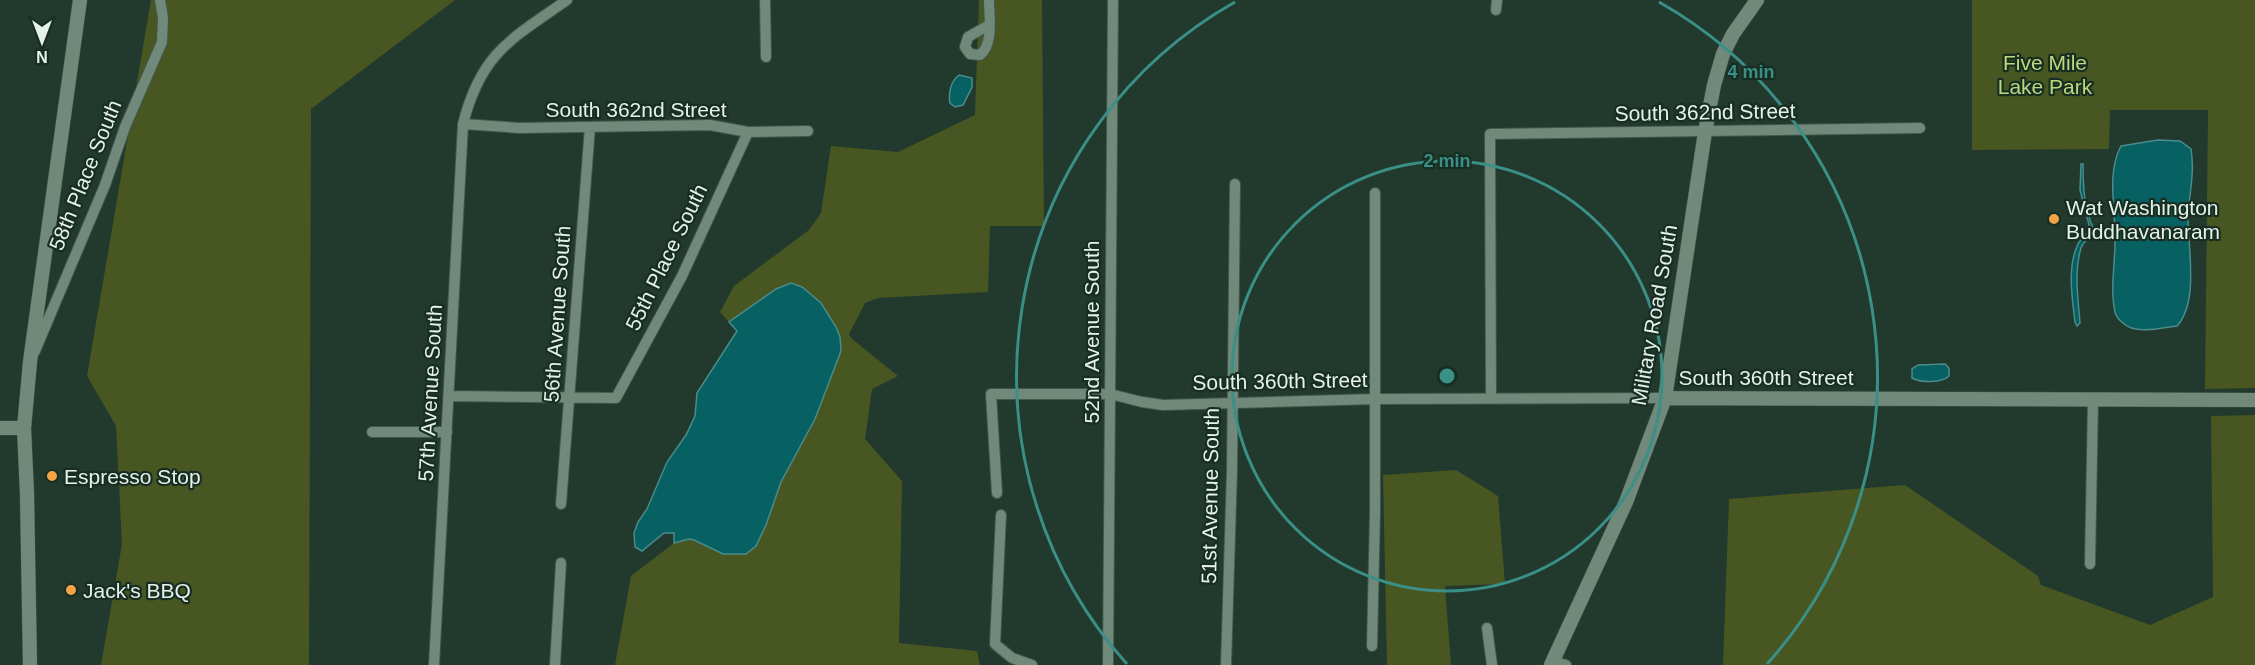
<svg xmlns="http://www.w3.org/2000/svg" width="2255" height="665" font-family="Arial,sans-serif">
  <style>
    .green { fill: #485722 }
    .water { fill: #076062; stroke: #498c8b; stroke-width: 1.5 }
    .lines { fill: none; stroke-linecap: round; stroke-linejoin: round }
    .street-casing { stroke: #43574c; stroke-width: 12 }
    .secondary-casing { stroke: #43574c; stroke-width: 15 }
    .street { stroke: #70897b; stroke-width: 10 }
    .secondary { stroke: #70897b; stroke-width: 14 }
    .ring { fill: none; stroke: #3a8f87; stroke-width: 3 }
    .poi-dot { fill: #f4a344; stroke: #182e23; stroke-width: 2 }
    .labels { text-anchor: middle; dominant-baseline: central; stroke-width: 4.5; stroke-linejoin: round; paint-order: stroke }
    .park-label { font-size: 21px; fill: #bbd87b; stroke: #182e23 }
    .street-label { font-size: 21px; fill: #e4f2ea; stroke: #182e23 }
    .poi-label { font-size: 21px; fill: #e4f2ea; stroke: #182e23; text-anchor: start }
    .centre { fill: #3a8f87; stroke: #182e23; stroke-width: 3 }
    .ring-label { font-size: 18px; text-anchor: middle; font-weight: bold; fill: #3a8f87; stroke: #182e23; stroke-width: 4.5; stroke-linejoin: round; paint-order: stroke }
  </style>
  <rect width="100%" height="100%" fill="#22392d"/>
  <path class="green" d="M151,0H455L311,109L309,665H101L122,544L116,426L87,376Z
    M979,0H1042L1044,226H990L988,292L878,298L865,303L849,334L852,339L898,376L872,389L865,439L902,481L899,643L977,651L980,665H615L631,576L674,543V533L666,531L642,551L635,547L634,533L638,522L647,509L667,462L686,435L695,416L697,393L737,331L720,312L734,286L809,230L821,213L831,146L898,152L975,115Z
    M1972,0H2255V388L2205,389L2208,110H2110L2109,149L1972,150Z
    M2255,415V665H1723L1729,499L1905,485L2038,576L2041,585L2150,625L2213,597L2211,416Z
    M1456,470L1498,496L1505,584L1445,586L1451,665H1387L1383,475Z"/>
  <path class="water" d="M959,75L972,78V87L963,105L955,107L950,103C948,93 951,81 959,75Z
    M2158,140L2180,141L2191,149C2195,173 2189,194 2188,218C2188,248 2199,302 2177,326C2161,328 2135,335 2123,323C2119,320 2116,316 2115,312C2110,289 2115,265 2115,242C2116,212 2106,173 2121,146Z
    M2081,164H2083C2083,188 2084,208 2094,230C2092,239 2084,239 2081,248C2074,272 2078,298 2080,323L2077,326L2075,322C2072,297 2067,267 2078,244C2081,238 2087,235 2090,229L2080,190Z
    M791,283L802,287L821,303L836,327L840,337L841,351L815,419L781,482L766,525L756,546L746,554H723L694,540L689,539L674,543V533H664L642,551L635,547L634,533L638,522L647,509L667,462L686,435L695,416L697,393L737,331L729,322L776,289Z
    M1945,364L1949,368V376C1942,383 1921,383 1912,378V369L1918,365Z"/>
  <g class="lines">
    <g class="street-casing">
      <path id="street" d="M765,0L766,57
        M1496,10L1497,0
        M989,25L968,37L965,47L970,54L980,55C994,44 989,16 989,0
        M463,124L519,128L710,125L748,132L808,131
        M35,351L105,185L125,127L162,42L163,18L160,0
        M450,396L616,398L682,276L748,132
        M1491,398L1490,134L1920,128
        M372,432H447
        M997,493L991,394H1110L1142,402L1163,405L1375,399L1665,398
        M561,504L590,127
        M1001,515L995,644L1012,658L1032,665
        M2090,564L2093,400
        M1487,628L1492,665
        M1372,646L1375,513V193
        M1552,661L1566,665
        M434,665L463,124C481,53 511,39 567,0
        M555,665L561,563
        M1108,665L1113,0
        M1226,665L1232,470L1235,184"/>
    </g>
    <g class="secondary-casing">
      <path id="secondary" d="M1665,398L2255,400
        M0,428H24
        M30,665L27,494L24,428L30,362L80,0
        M1551,665L1626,502L1665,398L1705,132L1714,85L1723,54L1733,34L1757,0"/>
    </g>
    <use href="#street" class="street"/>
    <use href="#secondary" class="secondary"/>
  </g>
  <g class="ring">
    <circle cx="1447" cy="376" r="215"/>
    <path d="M1127 664A430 430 0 0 1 1235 2M1659 2A430 430 0 0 1 1767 664"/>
  </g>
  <g class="poi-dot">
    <circle cx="2054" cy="219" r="6"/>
    <circle cx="52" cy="476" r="6"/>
    <circle cx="71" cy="590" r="6"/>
  </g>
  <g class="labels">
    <g class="park-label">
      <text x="2045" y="62">Five Mile<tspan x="2045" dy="24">Lake Park</tspan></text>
    </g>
    <g class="street-label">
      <text x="636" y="109">South 362nd Street</text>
      <text transform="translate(1705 112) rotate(-1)">South 362nd Street</text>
      <text transform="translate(85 175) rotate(-68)">58th Place South</text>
      <text transform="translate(666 257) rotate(-64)">55th Place South</text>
      <text transform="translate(557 314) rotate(-86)">56th Avenue South</text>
      <text transform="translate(1654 315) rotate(-80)">Military Road South</text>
      <text transform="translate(1091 332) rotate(-90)">52nd Avenue South</text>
      <text x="1766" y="377">South 360th Street</text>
      <text transform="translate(1280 381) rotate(-1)">South 360th Street</text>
      <text transform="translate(430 393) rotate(-87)">57th Avenue South</text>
      <text transform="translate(1210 496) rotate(-89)">51st Avenue South</text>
    </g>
    <g class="poi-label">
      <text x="2066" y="207">Wat Washington<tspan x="2066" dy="24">Buddhavanaram</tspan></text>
      <text x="64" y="476">Espresso Stop</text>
      <text x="83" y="590">Jack's BBQ</text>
    </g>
  </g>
  <circle cx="1447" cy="376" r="9" class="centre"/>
  <g class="ring-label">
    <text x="1751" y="78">4 min</text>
    <text x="1447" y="167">2 min</text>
  </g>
  <g transform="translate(42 42) rotate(180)" stroke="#182e23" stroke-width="4.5" paint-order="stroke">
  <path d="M0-4.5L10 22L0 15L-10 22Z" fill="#e4f2ea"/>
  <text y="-9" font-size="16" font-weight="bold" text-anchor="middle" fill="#e4f2ea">N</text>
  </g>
</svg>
